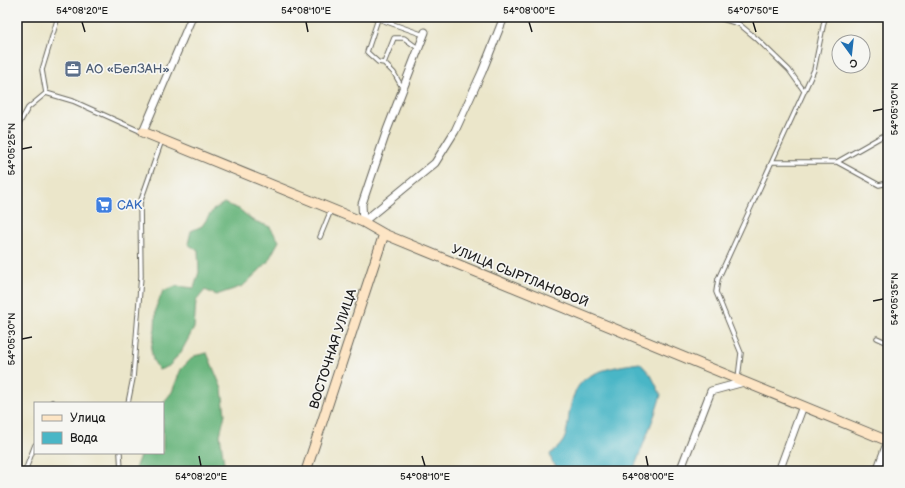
<svg xmlns="http://www.w3.org/2000/svg" width="905" height="488" font-family="'Balsamiq Sans',sans-serif">
  <style>
    .forest { fill: #6ab67e; stroke: #43694d }
    .water { fill: #4ab6c6; stroke: #336971 }
    .lines { fill: none; stroke-linecap: round; stroke-linejoin: round }
    .lane-casing { stroke: #646359; stroke-width: 5.5 }
    .street-casing { stroke: #646359; stroke-width: 9 }
    .secondary-casing { stroke: #646359; stroke-width: 11 }
    .lane { stroke: #fff; stroke-width: 3.5 }
    .street { stroke: #fff; stroke-width: 7 }
    .secondary { stroke: #fde5c5; stroke-width: 9 }
    .ticks { fill: none; stroke: #1c1c1c; stroke-width: 1.5 }
    .labels { text-anchor: middle; dominant-baseline: central; stroke-width: 3.5; stroke-linejoin: round; paint-order: stroke }
    .service-label { font-size: 13px; fill: #4e5e75; stroke: #f6f6f2; text-anchor: start }
    .shop-label { font-size: 13px; fill: #366cbe; stroke: #f6f6f2; text-anchor: start }
    .street-label { font-size: 13px; fill: #1c1c1c; stroke: #f6f6f2 }
    .neatline { fill: none; stroke: #1c1c1c; stroke-width: 1.5 }
    .ticks-label { font-size: 10px; text-anchor: middle; fill: #1c1c1c }
  </style>
  <rect width="100%" height="100%" fill="#f6f6f2"/>
  <filter id="ink" filterUnits="userSpaceOnUse"><feTurbulence type="fractalNoise" baseFrequency=".025" numOctaves="2"/><feDisplacementMap in="SourceGraphic" scale="8" xChannelSelector="R" yChannelSelector="G"/><feConvolveMatrix kernelMatrix="1 2 1 2 8 2 1 2 1" color-interpolation-filters="sRGB"/></filter>
  <filter id="wash" filterUnits="userSpaceOnUse"><feTurbulence type="fractalNoise" baseFrequency=".012" numOctaves="4" result="noise"/><feDisplacementMap in="SourceGraphic" scale="16" xChannelSelector="R" yChannelSelector="G"/><feGaussianBlur stdDeviation="0.9" result="paint"/><feColorMatrix in="noise" values="0 0 0 0 0 0 0 0 0 0 0 0 0 0 0 0 0 1.4 0 .05"/><feComposite in="paint" operator="in"/></filter>
  <g filter="url(#wash)">
    <rect width="100%" height="100%" fill="#ebe6ca"/>
    <path class="forest" d="M224,203L239,209L252,220L270,227L279,241L267,263L243,286L216,295L205,290L196,301L194,328L181,352L169,366L159,370L153,360L151,349L155,329L156,307L163,291L176,286L194,288L199,272L198,251L188,244L191,231L202,226L213,210Z
      M207,353L222,389L225,414L220,435L224,463L222,471H134L141,453H163V403L172,392L181,369L194,356Z"/>
    <path class="water" d="M640,363L651,375L661,395L655,414L633,471H560L559,469L552,462L550,454C554,451 558,448 561,444C568,437 568,418 570,409C572,398 576,386 585,379C598,369 624,365 640,363Z"/>
  </g>
  <g filter="url(#ink)">
    <g class="lines">
      <g class="lane-casing">
        <path id="lane" d="M58,17L42,70L46,93L73,101L142,132
          M373,17L424,35
          M716,17L739,24L757,39L789,70L804,91
          M378,19L367,52L378,62L384,63
          M403,89L394,73L384,63L394,38H404L419,49
          M17,128L28,108L46,93
          M772,162H837L879,185L888,183
          M837,162L888,133
          M320,237L331,210
          M877,338L888,343
          M738,378L741,353L716,292L718,279L814,70L825,17
          M51,403L52,402
          M128,403L133,378L141,276L140,203L162,140
          M120,453L121,471
          M25,471L35,445"/>
      </g>
      <g class="street-casing">
        <path id="street" d="M143,132L192,17
          M363,222L435,163L455,131L482,72L504,17
          M363,222L362,204L387,130L425,32
          M680,471L711,391L744,382
          M779,471L803,406
          M877,471L888,441"/>
      </g>
      <g class="secondary-casing">
        <path id="secondary" d="M143,132L363,222L384,234L888,441
          M306,471L384,234"/>
      </g>
      <use href="#lane" class="lane"/>
      <use href="#street" class="street"/>
      <use href="#secondary" class="secondary"/>
    </g>
  </g>
  <path class="ticks" d="M82,22L85,32M306,22L308,32M529,22L532,32M753,22L756,32M873,111L883,109M22,149L32,147M873,301L883,299M22,339L32,337M199,456L201,466M422,456L425,466M646,456L648,466"/>
  <defs>
    <g id="office-square" transform="scale(0.9)"><rect x="-9" y="-9" width="18" height="18" rx="4" fill="#5c6f8a" stroke="#f6f6f2"/><path d="M-6-3h4V-5.5h4V-3h4V5H-6ZM-1-4.5V-3h2v-1.5ZM-6 0V1H6V0Z" fill="#fff"/></g>
    <g id="supermarket-square" transform="scale(0.9)"><rect x="-9" y="-9" width="18" height="18" rx="4" fill="#3f7fe0" stroke="#f6f6f2"/><path d="M-6-5.5h2.5l.6 2H6L4.5 2H-2.5L-4.4-4H-6ZM-1.5 3.2a1.3 1.3 0 1 0 .1 0ZM3 3.2a1.3 1.3 0 1 0 .1 0Z" fill="#fff"/></g>
  </defs>
  <g fill-rule="evenodd">
    <use href="#office-square" x="73" y="69"/>
    <use href="#supermarket-square" x="104" y="205"/>
  </g>
  <g class="labels">
    <g class="service-label">
      <text x="86" y="69">АО «БелЗАН»</text>
    </g>
    <g class="shop-label">
      <text x="117" y="205">САК</text>
    </g>
    <g class="street-label">
      <text transform="translate(520 276) rotate(22)">УЛИЦА СЫРТЛАНОВОЙ</text>
      <text transform="translate(333 349) rotate(-72)">ВОСТОЧНАЯ УЛИЦА</text>
    </g>
  </g>
  <rect width="905" height="488" fill="none" stroke="#f6f6f2" stroke-width="44"/>
  <rect x="34" y="402" width="130" height="52" fill="#f6f6f2" stroke="#9f9f9c"/>
  <rect x="42" y="415" width="20" height="6" fill="#fde5c5" stroke="#9f9f9c"/>
  <text x="70" y="422" font-size="12" fill="#1c1c1c">Улица</text>
  <rect x="42" y="432" width="20" height="12" fill="#4ab6c6" stroke="#9f9f9c"/>
  <text x="70" y="442" font-size="12" fill="#1c1c1c">Вода</text>
  <g transform="translate(851 54) rotate(165)"><circle r="19" fill="#f6f6f2" stroke="#9f9f9c"/>
  <path d="M0-3L7 15L0 10L-7 15Z" fill="#1f6fb2"/>
  <text y="-6" font-size="11" font-weight="bold" text-anchor="middle" fill="#1c1c1c">С</text>
  </g>
  <rect x="22" y="22" width="861" height="444" class="neatline"/>
  <g class="ticks-label">
    <text x="82" y="14">54°08'20"E</text>
    <text x="306" y="14">54°08'10"E</text>
    <text x="529" y="14">54°08'00"E</text>
    <text x="753" y="14">54°07'50"E</text>
    <text transform="translate(894 109) rotate(-90)" y="4">54°05'30"N</text>
    <text transform="translate(11 149) rotate(-90)" y="4">54°05'25"N</text>
    <text transform="translate(894 299) rotate(-90)" y="4">54°05'35"N</text>
    <text transform="translate(11 339) rotate(-90)" y="4">54°05'30"N</text>
    <text x="201" y="480">54°08'20"E</text>
    <text x="425" y="480">54°08'10"E</text>
    <text x="648" y="480">54°08'00"E</text>
  </g>
</svg>
